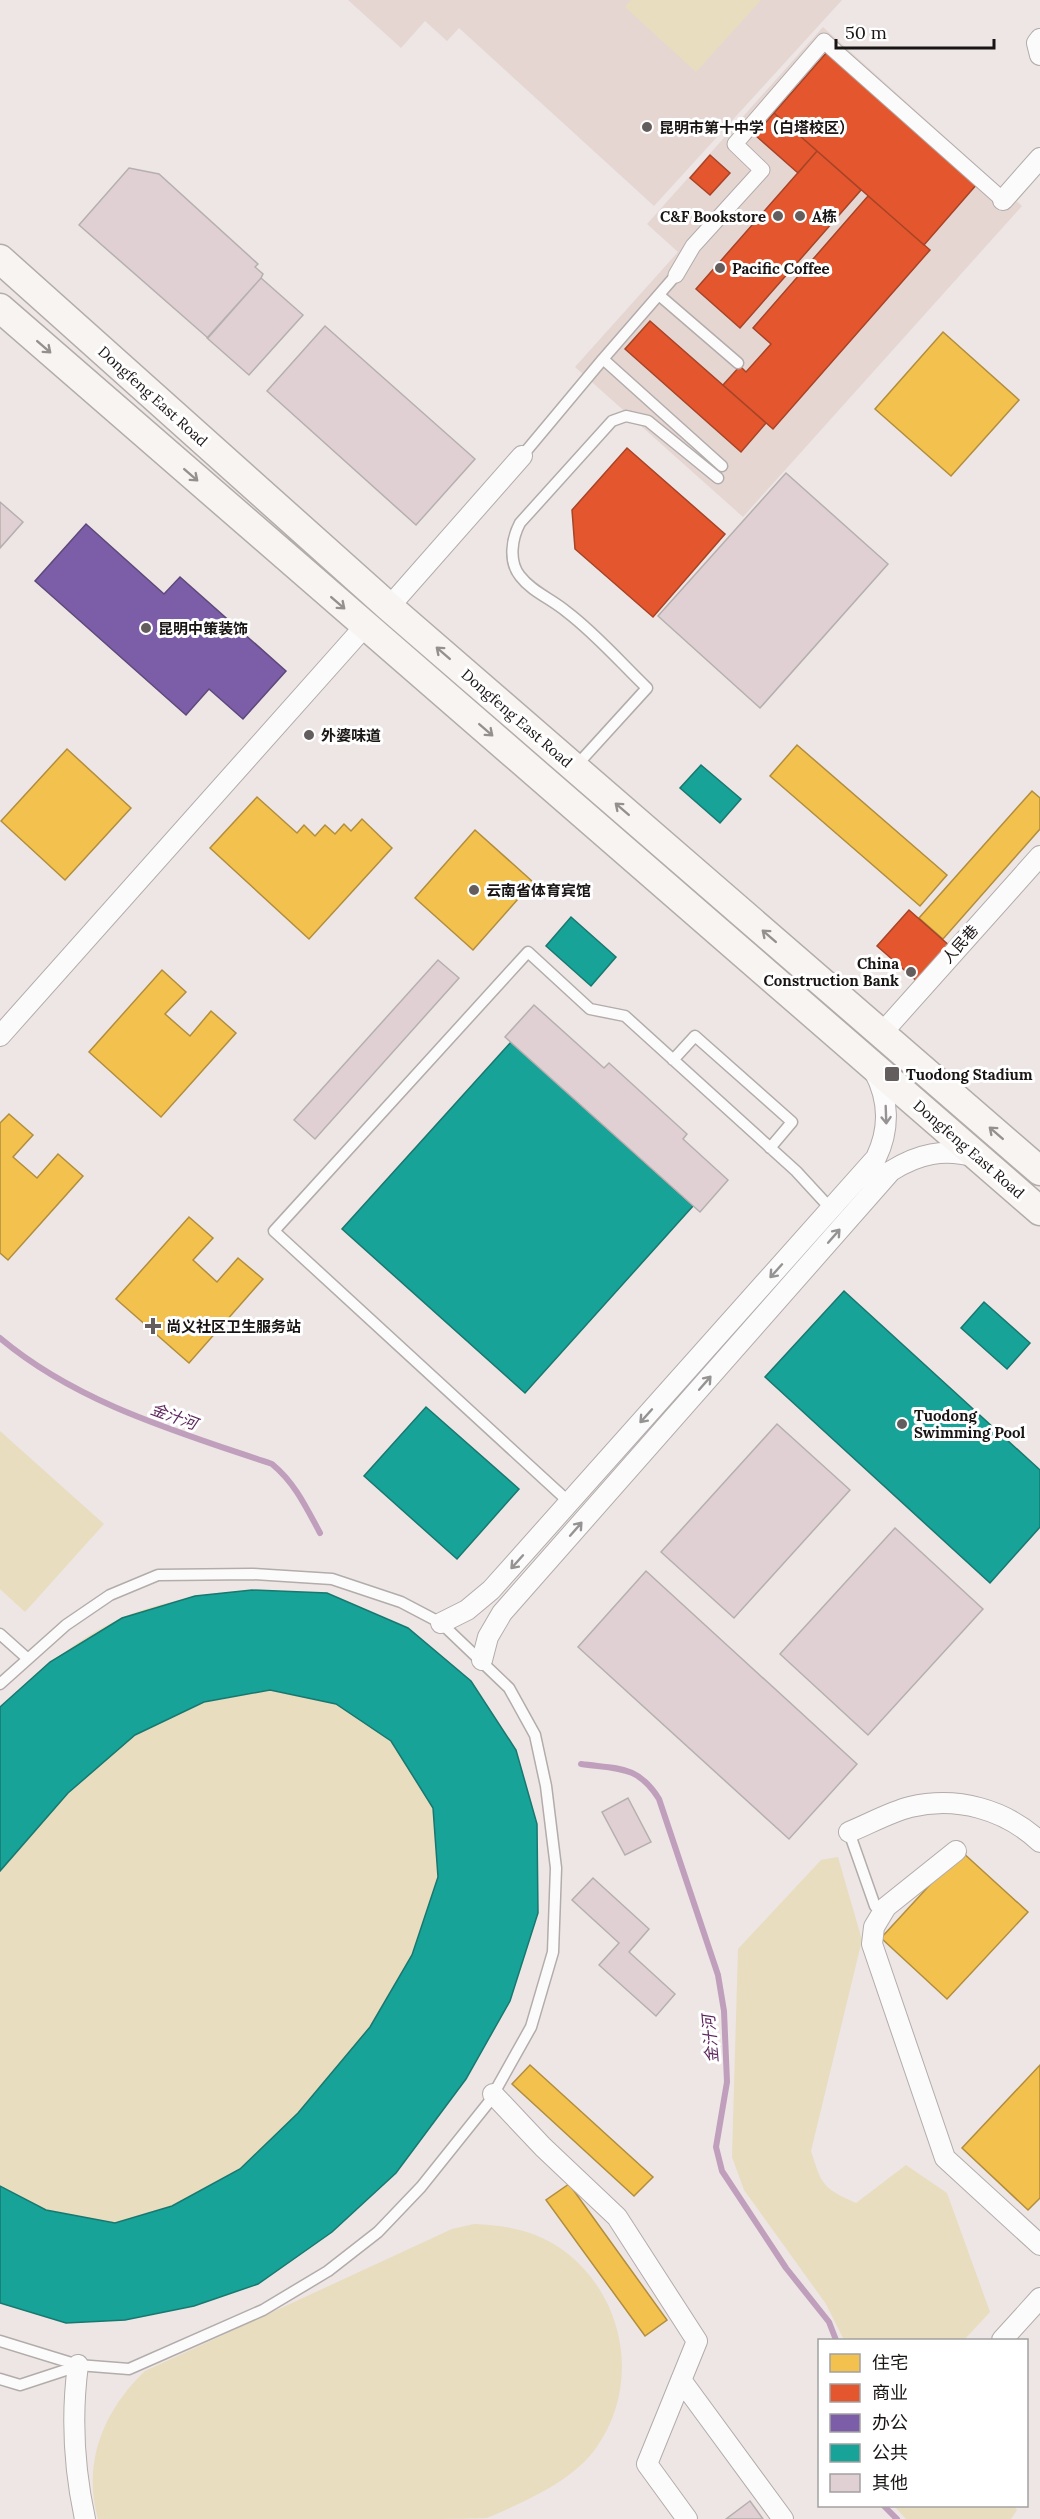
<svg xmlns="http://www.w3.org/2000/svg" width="1040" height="2519" font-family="Lora,'Noto Sans SC',serif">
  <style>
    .built { fill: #e5d6d2 }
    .green { fill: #e8ddbf }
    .homes { fill: #f2c14e; stroke: #b18d3d; stroke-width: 1.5 }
    .shops { fill: #e4572e; stroke: #a74326; stroke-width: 1.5 }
    .offices { fill: #7b5ea7; stroke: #5e487b; stroke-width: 1.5 }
    .public { fill: #17a398; stroke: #187870; stroke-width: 1.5 }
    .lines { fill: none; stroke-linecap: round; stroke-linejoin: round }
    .stream { stroke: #c09fbd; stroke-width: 6 }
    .building { fill: #e0d0d3; stroke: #b5b0af; stroke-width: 1.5 }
    .service-casing { stroke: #b2acab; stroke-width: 13 }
    .pedestrian-casing { stroke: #b2acab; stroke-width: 17 }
    .minor-casing { stroke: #b2acab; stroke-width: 22 }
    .secondary-casing { stroke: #b2acab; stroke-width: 31 }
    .service { stroke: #fcfbfb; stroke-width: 10 }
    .pedestrian { stroke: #fcfbfb; stroke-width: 15 }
    .minor { stroke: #fcfbfb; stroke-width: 20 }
    .secondary { stroke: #f8f4f2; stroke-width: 28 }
    .oneway { stroke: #94908e }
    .oneway2 { stroke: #969493 }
    .poi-dot { fill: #635e5d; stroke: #fff; stroke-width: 2 }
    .labels { text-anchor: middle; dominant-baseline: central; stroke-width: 6; stroke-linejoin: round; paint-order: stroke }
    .poi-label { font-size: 15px; font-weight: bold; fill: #191514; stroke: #fff; text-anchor: start }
    .street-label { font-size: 15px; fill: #191514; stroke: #fff }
    .water-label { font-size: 16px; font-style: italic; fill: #5e265e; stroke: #fff }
  </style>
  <rect width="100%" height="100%" fill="#ede6e4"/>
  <path class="built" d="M348,0H842L654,206L459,28L447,41L425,21L401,48Z
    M823,27L1022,206L743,517L575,367L678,252L647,224Z"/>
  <path class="green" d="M631,0H761L696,72L625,7Z
    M0,1431L104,1524L25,1612L0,1589Z
    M252,1590L327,1593L408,1628L471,1681L516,1750L537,1824L538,1913L510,2001L466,2079L396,2173L332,2232L258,2284L194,2306L125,2320L66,2323L0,2303V1707C37,1674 76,1638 122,1618C162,1600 209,1595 252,1590Z
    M838,1857L862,1940L811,2151C822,2186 823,2188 856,2203L906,2165L947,2193L990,2312L964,2340H844L826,2304L744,2190L732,2157L738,1949L821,1860Z
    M474,2224C501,2225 528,2229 552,2243C623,2285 644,2381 596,2448C573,2481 524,2502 487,2518C472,2519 416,2519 397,2519C297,2519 197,2519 98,2519C82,2462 104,2410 145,2371L452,2229Z
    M894,2506H1014L1017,2510L1011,2519H906Z"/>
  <path class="homes" d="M943,332L1019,400L951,476L875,409Z
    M797,745L947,875L920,906L770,776Z
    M67,749L131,808L65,880L1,821Z
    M1032,791L1040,798V829L943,939L919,918Z
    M257,797L297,833L304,825L315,836L325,825L335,834L344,824L351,831L362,819L392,848L309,939L210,848Z
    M475,830L533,882L473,950L415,898Z
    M162,970L186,992L165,1014L190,1036L211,1011L236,1033L161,1117L89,1052Z
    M9,1114L33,1135L13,1157L37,1178L58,1154L83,1176L8,1260L0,1253V1123Z
    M189,1217L213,1238L193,1260L217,1282L238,1258L263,1279L189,1363L116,1299Z
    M961,1851L1028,1912L947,1999L881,1938Z
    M530,2065L653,2177L634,2196L512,2084Z
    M1040,2065V2198L1028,2210L962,2148Z
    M569,2184L667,2320L645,2336L546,2200Z"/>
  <path class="shops" d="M827,52L977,184L924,245L774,113Z
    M774,113L817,151L798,173L755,135Z
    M817,151L861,190L740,328L696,289Z
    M710,155L730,173L710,195L690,178Z
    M868,196L930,250L773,429L723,385L740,366L746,372L771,344L753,328Z
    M650,321L766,423L741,452L625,349Z
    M627,448L725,534L653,617L575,549L572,510Z
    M909,910L951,947L919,983L877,946Z"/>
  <path class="offices" d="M86,524L164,594L180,577L286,671L243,719L209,689L186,715L35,581Z"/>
  <path class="public" d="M701,765L741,799L720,823L680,788Z
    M571,917L616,957L591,986L546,946Z
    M511,1042L693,1206L525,1393L342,1229Z
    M844,1291L1040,1470V1527L990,1583L765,1377Z
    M984,1302L1030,1343L1007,1369L961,1328Z
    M426,1407L519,1489L457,1559L364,1476Z
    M252,1590L327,1593L408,1628L471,1681L516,1750L537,1824L538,1913L510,2001L466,2079L396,2173L332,2232L258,2284L194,2306L125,2320L66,2323L0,2303V2186L46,2210L115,2223L172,2206L240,2169L298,2113L370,2027L412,1955L438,1877L433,1808L391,1741L336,1704L270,1690L204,1702L135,1735L68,1793L0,1871V1707L50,1662L122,1618L195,1596Z"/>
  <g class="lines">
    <path class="stream" d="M0,1338C77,1403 178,1432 272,1464C295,1483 306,1507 320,1533
      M581,1764C618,1769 638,1765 659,1799L718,1975L724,2011L727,2082L716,2147L722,2171L786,2268L829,2322L836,2340
      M884,2506L897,2519"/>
  </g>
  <path class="building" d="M129,168L159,174L258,264L255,267L263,274L261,278L208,338L79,225Z
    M261,278L303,315L249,375L207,338Z
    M325,326L475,459L416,525L267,391Z
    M786,473L888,564L760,708L658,616Z
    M0,502L23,522L0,548Z
    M438,960L459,978L315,1139L294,1120Z
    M534,1005L604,1068L609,1063L687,1134L683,1139L728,1180L700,1212L505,1037Z
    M777,1424L850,1490L734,1618L661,1552Z
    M895,1528L983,1609L868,1735L780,1654Z
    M646,1571L857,1764L789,1839L578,1647Z
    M628,1798L651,1842L625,1855L602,1812Z
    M593,1878L649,1929L629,1952L675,1994L656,2016L599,1965L619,1943L572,1900Z
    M750,2501L763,2519H726Z"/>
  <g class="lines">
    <g class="service-casing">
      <path id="service" d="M659,295L738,363
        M603,359L676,275
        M522,456L603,359L722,466
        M576,766L647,688C621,663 596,634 567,612C552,599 532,592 520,576C508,561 512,538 520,523L612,421L626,416L648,421L718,478
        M673,1060L695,1036L792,1122L770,1148
        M569,1502L274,1231L528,952L590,1009L625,1016L796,1171L831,1209
        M0,1634L28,1659
        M0,1684L66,1625L110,1595L158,1575L253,1574L332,1579L401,1602L441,1623L509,1688L535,1735L546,1786L556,1868L553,1952L531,2027L489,2102L421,2187L378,2232L328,2271L263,2310L129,2369L78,2365L0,2341
        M849,1832L875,1906
        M0,2379L20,2385L78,2366"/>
    </g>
    <g class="pedestrian-casing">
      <path id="pedestrian" d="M676,275L693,246L762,170L735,144L824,41L1003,200"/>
    </g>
    <g class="minor-casing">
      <path id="minor" d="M1040,39L1037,43L1040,55
        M1003,200L1040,158
        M389,607L522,456
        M882,1033L1040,856
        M0,1036L365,626
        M441,1623L467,1610L491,1590L876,1158C890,1129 889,1099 874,1071
        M482,1660L488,1637L502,1613L891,1171C918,1154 944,1148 975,1157
        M849,1832C869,1824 890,1812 910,1807C957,1796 1005,1809 1040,1842
        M956,1851L886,1907L874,1927L872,1944L945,2158L1040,2245
        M493,2094L543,2147L617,2217L697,2341L647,2464L687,2519
        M1002,2340L1040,2298
        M78,2365C71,2417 74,2468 85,2519
        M681,2380L783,2519"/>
    </g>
    <g class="secondary-casing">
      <path id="secondary" d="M0,259L389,607L1040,1171
        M0,308L1040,1211"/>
    </g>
    <use href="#service" class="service"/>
    <use href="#pedestrian" class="pedestrian"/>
    <use href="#minor" class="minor"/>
    <use href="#secondary" class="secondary"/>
  </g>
  <defs><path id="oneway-shaft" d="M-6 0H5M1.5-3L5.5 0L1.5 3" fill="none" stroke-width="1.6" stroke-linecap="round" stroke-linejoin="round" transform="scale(1.5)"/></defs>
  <g class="oneway">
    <use href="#oneway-shaft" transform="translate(44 347) rotate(41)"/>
    <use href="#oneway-shaft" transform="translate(191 475) rotate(41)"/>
    <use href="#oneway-shaft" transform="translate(338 603) rotate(41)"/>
    <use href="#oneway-shaft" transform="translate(443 653) rotate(-139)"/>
    <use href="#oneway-shaft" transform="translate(486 730) rotate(41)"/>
    <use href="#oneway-shaft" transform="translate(622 809) rotate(-139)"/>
    <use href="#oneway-shaft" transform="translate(769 936) rotate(-139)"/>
    <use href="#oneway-shaft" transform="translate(996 1133) rotate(-139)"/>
  </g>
  <g class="oneway2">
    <use href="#oneway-shaft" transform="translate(886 1115) rotate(88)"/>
    <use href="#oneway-shaft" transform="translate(834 1236) rotate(-49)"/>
    <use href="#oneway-shaft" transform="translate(776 1271) rotate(132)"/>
    <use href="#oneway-shaft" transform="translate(705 1383) rotate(-49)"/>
    <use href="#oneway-shaft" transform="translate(646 1416) rotate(132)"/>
    <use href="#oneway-shaft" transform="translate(576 1529) rotate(-49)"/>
    <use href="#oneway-shaft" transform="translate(517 1562) rotate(132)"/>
  </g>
  <g class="poi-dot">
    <circle cx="647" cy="127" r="6"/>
    <circle cx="778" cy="216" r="6"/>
    <circle cx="800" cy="216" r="6"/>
    <circle cx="720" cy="268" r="6"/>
    <circle cx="146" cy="628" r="6"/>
    <circle cx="309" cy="735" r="6"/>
    <circle cx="474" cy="890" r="6"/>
    <circle cx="911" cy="972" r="6"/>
    <rect x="884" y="1066" width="16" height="16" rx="3"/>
    <path d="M150 1317h6v6h6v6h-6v6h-6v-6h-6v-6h6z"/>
    <circle cx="902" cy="1424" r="6"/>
  </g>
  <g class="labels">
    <g class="poi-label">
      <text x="659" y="127">昆明市第十中学（白塔校区）</text>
      <text x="766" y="216" text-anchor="end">C&amp;F Bookstore</text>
      <text x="812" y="216">A栋</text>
      <text x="732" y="268">Pacific Coffee</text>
      <text x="158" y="628">昆明中策装饰</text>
      <text x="321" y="735">外婆味道</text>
      <text x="486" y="890">云南省体育宾馆</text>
      <text x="899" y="963" text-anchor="end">China<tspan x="899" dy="17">Construction Bank</tspan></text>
      <text x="906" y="1074">Tuodong Stadium</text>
      <text x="166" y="1326">尚义社区卫生服务站</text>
      <text x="914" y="1415">Tuodong<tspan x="914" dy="17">Swimming Pool</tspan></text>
    </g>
    <g class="street-label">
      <text transform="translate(153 396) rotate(42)">Dongfeng East Road</text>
      <text transform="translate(517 718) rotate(41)">Dongfeng East Road</text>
      <text transform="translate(960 944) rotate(-48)">人民巷</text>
      <text transform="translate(969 1149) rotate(41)">Dongfeng East Road</text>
    </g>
    <g class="water-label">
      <text transform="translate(174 1416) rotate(20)">金汁河</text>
      <text transform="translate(710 2039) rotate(-95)">金汁河</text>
    </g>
  </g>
  <rect x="818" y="2339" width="210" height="168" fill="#ffffff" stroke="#a3a1a1" stroke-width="1.5"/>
  <rect x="830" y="2354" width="30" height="18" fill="#f2c14e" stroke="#a3a1a1" stroke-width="1.5"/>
  <text x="872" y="2369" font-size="18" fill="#191514">住宅</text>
  <rect x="830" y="2384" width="30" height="18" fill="#e4572e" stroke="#a3a1a1" stroke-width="1.5"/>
  <text x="872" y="2399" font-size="18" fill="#191514">商业</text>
  <rect x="830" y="2414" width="30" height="18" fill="#7b5ea7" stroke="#a3a1a1" stroke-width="1.5"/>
  <text x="872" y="2429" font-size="18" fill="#191514">办公</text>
  <rect x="830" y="2444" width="30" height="18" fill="#17a398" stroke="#a3a1a1" stroke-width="1.5"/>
  <text x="872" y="2459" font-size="18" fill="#191514">公共</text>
  <rect x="830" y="2474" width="30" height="18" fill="#e0d0d3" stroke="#a3a1a1" stroke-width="1.5"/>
  <text x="872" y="2489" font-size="18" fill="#191514">其他</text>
  <path d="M836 39v9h158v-9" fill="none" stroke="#191514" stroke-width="3"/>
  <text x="845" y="39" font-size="18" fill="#191514" stroke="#ffffff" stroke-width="4.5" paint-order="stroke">50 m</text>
</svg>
